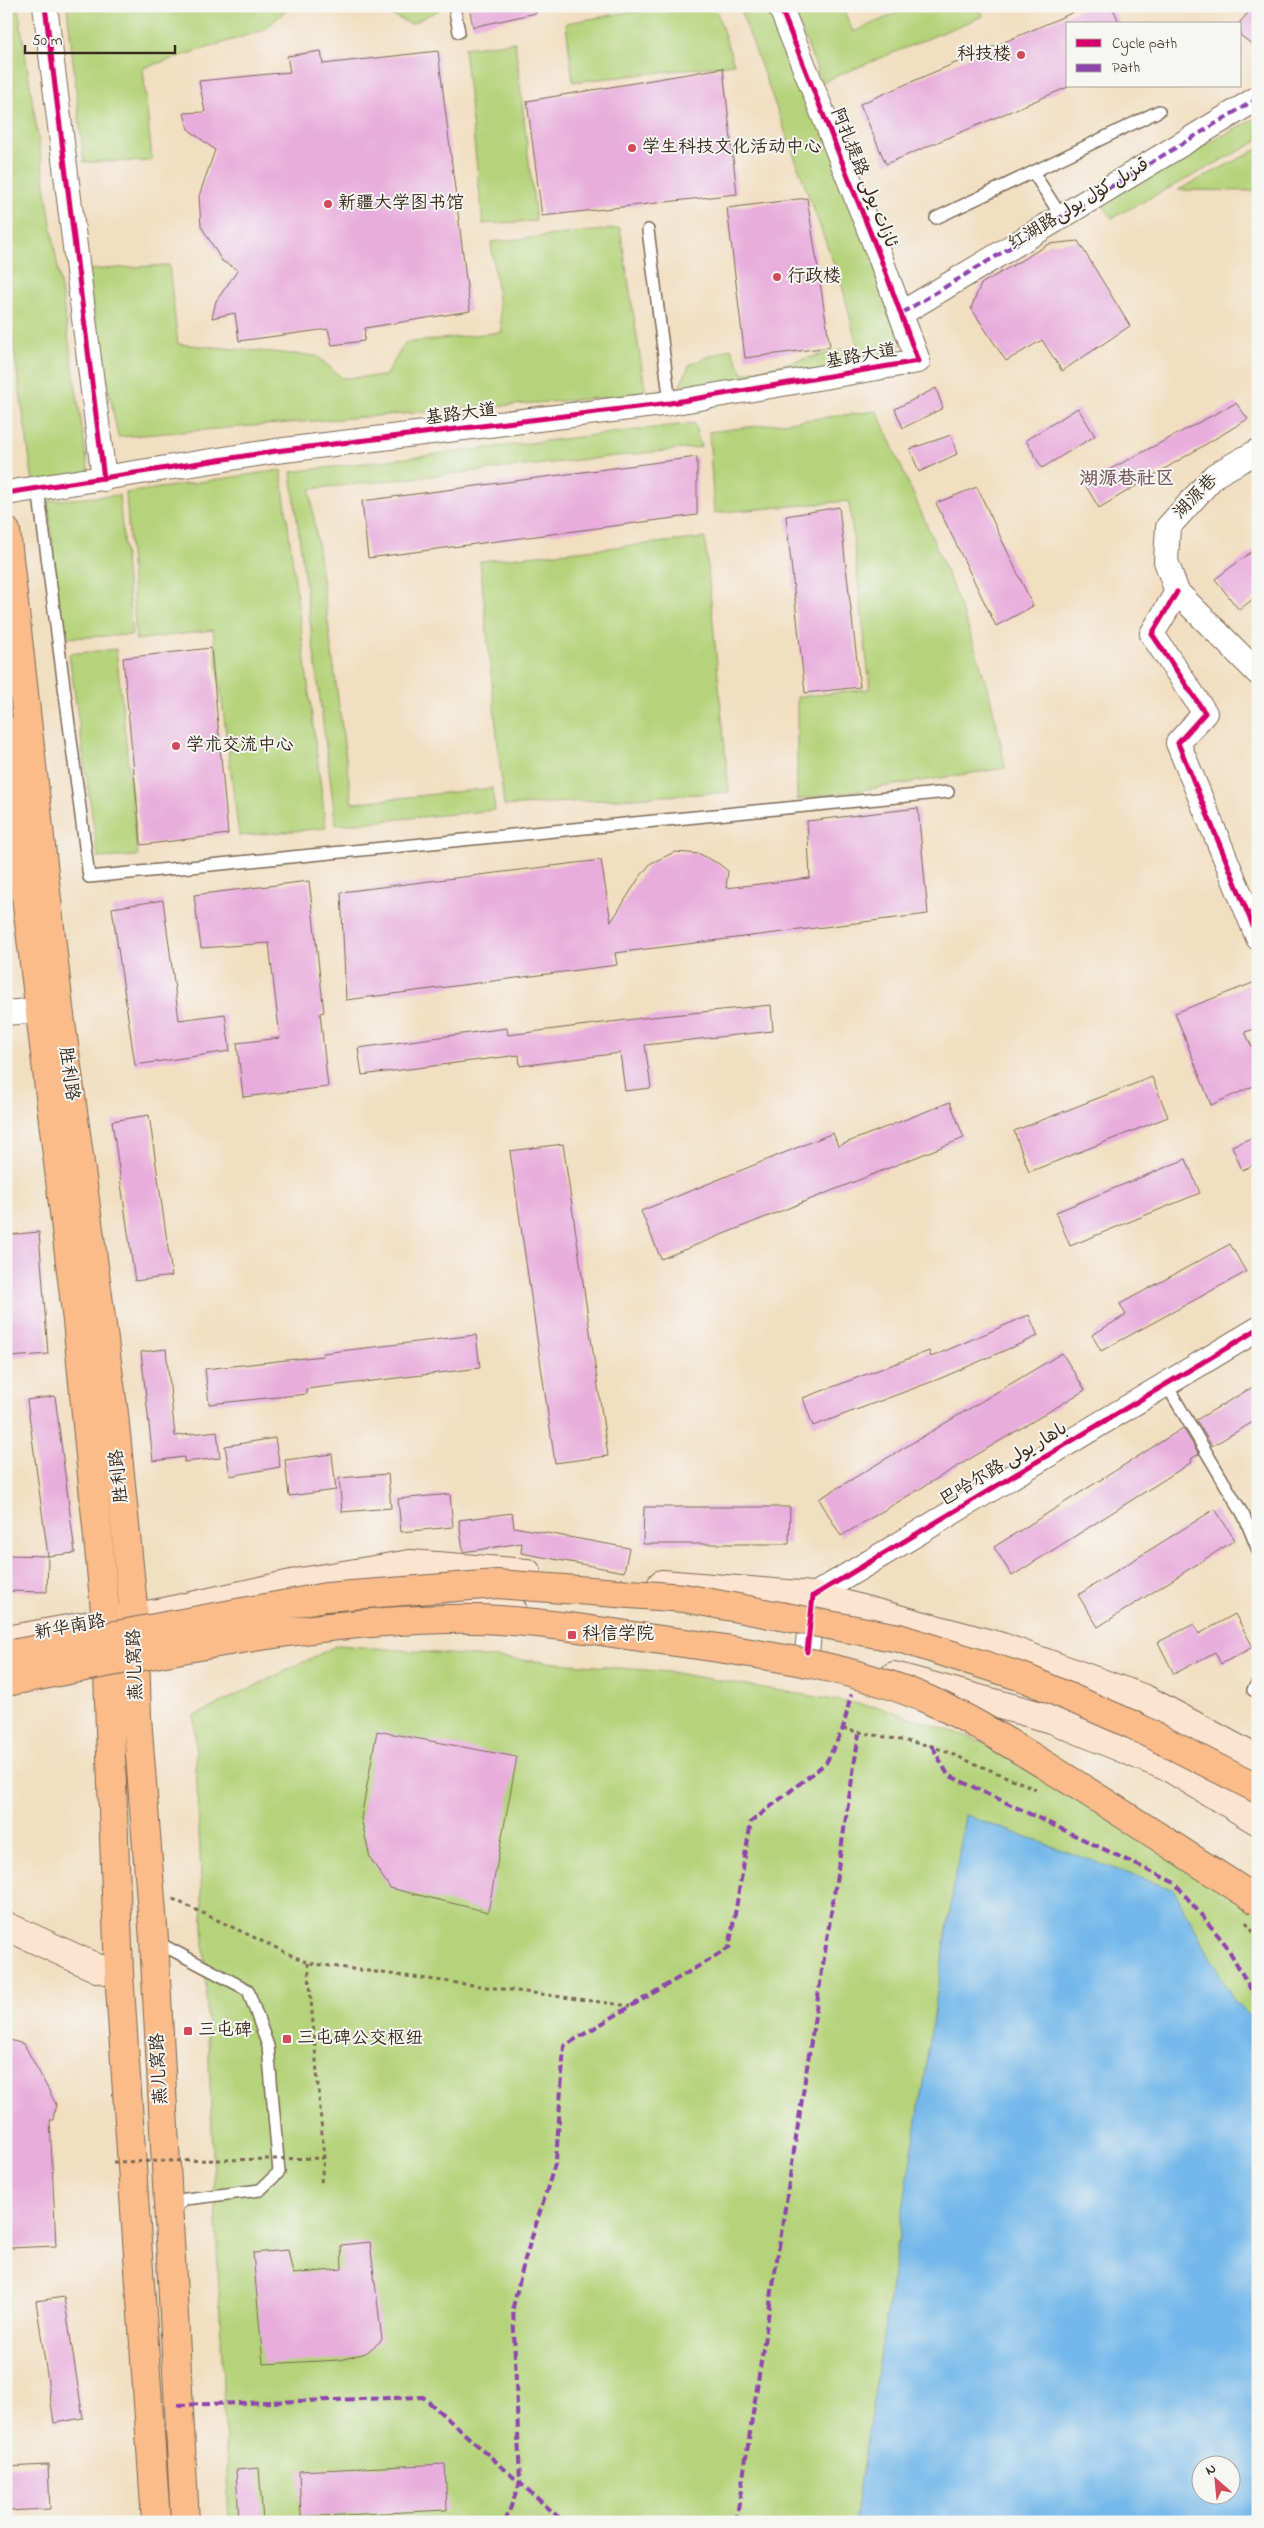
<svg xmlns="http://www.w3.org/2000/svg" width="1264" height="2528" font-family="'Indie Flower','Playpen Sans Arabic','LXGW WenKai TC',sans-serif">
  <style>
    .green { fill: #b5d37a; stroke: #787e4c; fill-rule: evenodd }
    .water { fill: #73b8ea; stroke: #577184; fill-rule: evenodd }
    .building { fill: #e8addd }
    .lines { fill: none; stroke-linecap: round; stroke-linejoin: round }
    .lane-casing { stroke: #7b6957; stroke-width: 14 }
    .street-casing { stroke: #7b6957; stroke-width: 26 }
    .secondary-casing { stroke: #7b6957; stroke-width: 30 }
    .primary-casing { stroke: #7b6957; stroke-width: 30 }
    .path { stroke: #7b6957; stroke-width: 3; stroke-dasharray: 4 4; stroke-linecap: butt }
    .lane { stroke: #fff; stroke-width: 11 }
    .street { stroke: #fff; stroke-width: 24 }
    .secondary { stroke: #fde4d0; stroke-width: 28 }
    .primary { stroke: #f9bc8a; stroke-width: 28 }
    .highway-bridge-casing { stroke: #7b6957; stroke-width: 30; stroke-linecap: butt }
    .path-bridge { stroke: #7b6957; stroke-width: 3; stroke-dasharray: 4 4; stroke-linecap: butt }
    .highway-bridge { stroke: #f9bc8a; stroke-width: 28 }
    .quiet { stroke: #8e44ad; stroke-width: 4; stroke-dasharray: 8 4; stroke-linecap: butt }
    .cycleway-casing { stroke: #f6f6f2; stroke-width: 8 }
    .cycleway { stroke: #d6006c; stroke-width: 5 }
    .poi-dot { fill: #d1495b; stroke: #f6f6f2; stroke-width: 2 }
    .labels { text-anchor: middle; dominant-baseline: central; stroke-width: 4; stroke-linejoin: round; paint-order: stroke }
    .poi-label { font-size: 18px; fill: #3b2a1e; stroke: #f6f6f2; text-anchor: start }
    .street-label { font-size: 18px; fill: #3b2a1e; stroke: #f6f6f2 }
    .neighbourhood-label { font-size: 19px; font-weight: bold; fill: #785861; stroke: #f6f6f2 }
  </style>
  <rect width="100%" height="100%" fill="#f6f6f2"/>
  <filter id="ink" filterUnits="userSpaceOnUse"><feTurbulence type="fractalNoise" baseFrequency=".02" numOctaves="2"/><feDisplacementMap in="SourceGraphic" scale="10" xChannelSelector="R" yChannelSelector="G"/><feConvolveMatrix kernelMatrix="1 2 1 2 8 2 1 2 1" color-interpolation-filters="sRGB"/></filter>
  <filter id="wash" filterUnits="userSpaceOnUse"><feTurbulence type="fractalNoise" baseFrequency=".0096" numOctaves="4" result="noise"/><feDisplacementMap in="SourceGraphic" scale="20" xChannelSelector="R" yChannelSelector="G"/><feGaussianBlur stdDeviation="1.12" result="paint"/><feColorMatrix in="noise" values="0 0 0 0 0 0 0 0 0 0 0 0 0 0 0 0 0 1.4 0 .05"/><feComposite in="paint" operator="in"/></filter>
  <g filter="url(#wash)">
    <rect width="100%" height="100%" fill="#f2dec0"/>
    <path class="green" d="M6,6H18L89,474L33,482L6,294Z
      M67,6H291L264,30L143,68L152,161L84,162Z
      M371,6H439V10L411,24Z
      M665,6H715L734,64L573,82L566,23Z
      M739,6H779L906,342L869,365L678,390L690,364L731,348L743,374L857,346L843,289Z
      M792,6H842L853,32L913,6H979L983,16L822,82Z
      M515,42L536,221L483,224L464,48Z
      M1258,117V141L1112,218L1099,200Z
      M1258,149V191L1178,190Z
      M620,228L646,394L118,437L86,270L169,265L178,344L317,356L342,378L385,376L405,343L502,332L491,242Z
      M877,411C926,527 986,643 1005,768L797,800V697L870,689L849,501L714,513L709,432Z
      M694,423L701,447L310,489L352,803L492,788L495,810L336,825L291,472Z
      M281,470L326,828L239,836L213,630L136,640L126,493Z
      M119,495L132,635L62,638L48,501Z
      M705,538L729,792L504,806L480,561Z
      M116,649L138,856L98,858L69,654Z
      M338,1645L669,1672L882,1708L1057,1766L1258,1885V2522H229L194,1716ZM1202,2466H1232V2496H1202Z"/>
    <path class="water" d="M965,1815L1174,1890L1234,2000L1258,2024V2522H854ZM1202,2466H1232V2496H1202Z"/>
    <g id="blocks">
      <path class="building" d="M469,6H535L536,13L473,27Z
        M1088,6H1112L1120,24H1068V87L886,164L860,104Z
        M1254,6H1258V49L1240,35V22Z
        M321,51L323,64L438,51L470,311L365,328L364,341L332,345L328,329L239,341L235,313L212,318L216,301L238,270L222,261L201,226L199,196L215,150L188,129L184,113L205,112L199,81L290,72L287,56Z
        M723,68L737,194L542,216L527,101Z
        M807,198L830,347L745,358L727,208Z
        M1078,241L1130,326L1062,371L1042,340L1006,361L971,308L981,284L1049,244Z
        M936,388L943,408L903,428L895,409Z
        M1236,403L1248,419L1099,508L1084,483Z
        M1078,408L1095,436L1042,468L1026,440Z
        M951,435L957,454L919,472L910,449Z
        M697,457V515L368,558L362,501Z
        M977,487L1033,606L996,626L936,503Z
        M839,507L860,687L805,693L786,516Z
        M1258,547V595L1239,610L1215,579Z
        M211,648L228,834L141,845L123,658Z
        M918,808L928,914L615,953L617,965L346,1000L341,892L601,860L611,922L639,878L651,863L675,852L700,854L719,864L728,871L726,888L810,878L807,821Z
        M309,881L324,1012L320,1013L328,1087L243,1097L237,1043L280,1038L269,943L201,948L194,895Z
        M163,900L179,1020L225,1014L230,1051L135,1065L112,908Z
        M1258,981V1028L1245,1032L1258,1060V1084L1211,1105L1175,1013Z
        M771,1005L773,1031L645,1045L651,1088L625,1091L620,1053L520,1066L519,1055L362,1075L358,1048L507,1028L508,1035L642,1018Z
        M1152,1077L1168,1117L1029,1172L1014,1131Z
        M950,1102L964,1138L661,1259L641,1211L833,1133L838,1146Z
        M149,1115L172,1276L135,1281L112,1121Z
        M1258,1135V1163L1242,1170L1232,1146Z
        M563,1144L608,1456L555,1463L510,1151Z
        M1186,1159L1200,1193L1070,1246L1056,1212Z
        M39,1232L48,1354L11,1357L6,1299V1235Z
        M1230,1244L1246,1272L1101,1351L1092,1335L1126,1315L1120,1304Z
        M1029,1315L1038,1336L939,1379L813,1426L803,1398L929,1351L931,1357Z
        M476,1335L480,1368L306,1389L307,1394L209,1404L205,1369L323,1356V1353Z
        M166,1349L175,1436L217,1431L220,1458L184,1462V1457L153,1461L141,1352Z
        M1062,1353L1085,1390L841,1536L819,1499Z
        M1258,1384V1419L1212,1446L1196,1420Z
        M55,1396L75,1553L48,1556L27,1400Z
        M1183,1428L1199,1454L1191,1459L1192,1462L1012,1576L994,1547Z
        M275,1438L280,1467L230,1476L225,1446Z
        M332,1454L336,1490L289,1496L285,1460Z
        M388,1474L391,1508L342,1512L339,1478Z
        M450,1494L453,1527L401,1532L398,1499Z
        M644,1507H790L789,1544H643Z
        M1215,1509L1235,1540L1098,1627L1078,1595Z
        M512,1513L514,1527L629,1548L624,1572L521,1553L522,1543L463,1552L459,1520Z
        M6,1555L48,1556L47,1592L6,1591Z
        M1235,1614L1253,1647L1221,1664L1215,1652L1174,1674L1158,1642L1194,1624L1199,1634Z
        M377,1731L517,1757L488,1912L390,1888L370,1858L361,1818Z
        M6,2039L24,2044L56,2104L53,2120H50L56,2246L9,2248L6,2192Z
        M370,2242L382,2340L366,2353L340,2360L263,2364L253,2253L288,2250L293,2274L342,2269L341,2245Z
        M64,2297L83,2418L54,2423L36,2301Z
        M445,2464L447,2510L301,2517L299,2471Z
        M48,2465L50,2509L6,2511V2467Z
        M259,2468L263,2522H239L236,2470Z"/>
    </g>
  </g>
  <g filter="url(#ink)">
    <use href="#blocks" fill-opacity="0" stroke="#7b6957" stroke-width="1"/>
    <g class="lines">
      <g class="lane-casing">
        <path id="lane" d="M454,6L459,32
          M1033,172L1159,111
          M936,218L1033,172L1061,216
          M648,230L670,403
          M38,488L89,877L948,792
          M1166,1384L1244,1516L1258,1550
          M1253,1690L1258,1682
          M155,1941L248,1990L268,2046L279,2172L260,2190L186,2199L170,2211"/>
      </g>
      <g class="street-casing">
        <path id="street" d="M45,6L104,479
          M902,313L1258,98
          M1258,451L1215,475L1168,527L1166,561L1177,592L1258,673
          M6,493L276,451L670,403L918,361L880,257L780,6
          M1177,592L1152,634L1205,713L1178,743L1258,938
          M6,1013L39,1010
          M807,1652L813,1596L1258,1329"/>
      </g>
      <g class="secondary-casing">
        <path id="secondary" d="M662,1584L813,1596L1002,1647L1145,1699L1258,1760
          M317,1617L424,1600L512,1609
          M6,1640L169,1611L301,1582L410,1564L527,1573
          M894,1676L1052,1719L1170,1768L1258,1821
          M6,1926L97,1968L119,1973"/>
      </g>
      <g class="primary-casing">
        <path id="primary" d="M6,531L59,1008L114,1414L134,1616L137,1717L154,1940L185,2522
          M6,730L77,1321L106,1621L119,1973L156,2522"/>
      </g>
      <path class="path" d="M843,1729L932,1746L1036,1789
        M173,1899L308,1963L630,2006
        M1246,1922L1258,1937
        M308,1963L324,2158L321,2182"/>
      <use href="#lane" class="lane"/>
      <use href="#street" class="street"/>
      <use href="#secondary" class="secondary"/>
      <use href="#primary" class="primary"/>
      <g class="highway-bridge-casing">
        <path id="highway-bridge" d="M6,1655L326,1597L497,1584L684,1598L899,1638L1025,1678L1133,1725L1258,1789
          M6,1682C151,1655 298,1622 446,1619C526,1617 606,1633 684,1643C767,1655 851,1666 929,1700C969,1718 1007,1742 1045,1765C1116,1809 1187,1855 1258,1901"/>
      </g>
      <path class="path-bridge" d="M113,2162L324,2158"/>
      <use href="#highway-bridge" class="highway-bridge"/>
      <path class="quiet" d="M902,313L1258,98
        M932,1746L948,1775L1175,1883L1226,1945L1258,2002
        M178,2405L423,2397L564,2522
        M505,2522L520,2483L513,2307L525,2259L556,2161L564,2046L729,1948L751,1822L826,1763L843,1729L851,1694
        M736,2522L859,1734"/>
      <g class="cycleway-casing">
        <path id="cycleway" d="M45,6L104,479
          M6,493L276,451L670,403L918,361L880,257L780,6
          M1177,592L1152,634L1205,713L1178,743L1258,938
          M807,1652L813,1596L1258,1329"/>
      </g>
      <use href="#cycleway" class="cycleway"/>
    </g>
  </g>
  <g class="poi-dot">
    <circle cx="1021" cy="55" r="5"/>
    <circle cx="632" cy="148" r="5"/>
    <circle cx="328" cy="204" r="5"/>
    <circle cx="777" cy="277" r="5"/>
    <circle cx="176" cy="746" r="5"/>
    <rect x="567" y="1630" width="10" height="10" rx="2.5"/>
    <rect x="183" y="2026" width="10" height="10" rx="2.5"/>
    <rect x="282" y="2034" width="10" height="10" rx="2.5"/>
  </g>
  <g class="labels">
    <g class="poi-label">
      <text x="1011" y="55" text-anchor="end">科技楼</text>
      <text x="642" y="148">学生科技文化活动中心</text>
      <text x="338" y="204">新疆大学图书馆</text>
      <text x="787" y="277">行政楼</text>
      <text x="186" y="746">学术交流中心</text>
      <text x="582" y="1635">科信学院</text>
      <text x="198" y="2031">三屯碑</text>
      <text x="297" y="2039">三屯碑公交枢纽</text>
    </g>
    <g class="street-label">
      <text transform="translate(863 178) rotate(68)">阿扎提路 ئازات يولى</text>
      <text transform="translate(1079 205) rotate(-31)">红湖路قىزىل كۆل يولى</text>
      <text transform="translate(861 357) rotate(-10)">基路大道</text>
      <text transform="translate(461 415) rotate(-7)">基路大道</text>
      <text transform="translate(1196 497) rotate(-46)">湖源巷</text>
      <text transform="translate(68 1074) rotate(82)">胜利路</text>
      <text transform="translate(1004 1465) rotate(-31)">巴哈尔路 باھار يولى</text>
      <text transform="translate(120 1476) rotate(-96)">胜利路</text>
      <text transform="translate(70 1628) rotate(-10)">新华南路</text>
      <text transform="translate(136 1665) rotate(-92)">燕儿窝路</text>
      <text transform="translate(160 2069) rotate(-93)">燕儿窝路</text>
    </g>
    <g class="neighbourhood-label">
      <text x="1127" y="479">湖源巷社区</text>
    </g>
  </g>
  <rect width="1264" height="2528" fill="none" stroke="#f6f6f2" stroke-width="25"/>
  <rect x="1066" y="22" width="175" height="65" fill="#f6f6f2" stroke="#aba49d"/>
  <rect x="1076" y="39" width="25" height="8" fill="#d6006c" stroke="#aba49d"/>
  <text x="1112" y="48" font-size="15" fill="#3b2a1e">Cycle path</text>
  <rect x="1076" y="64" width="25" height="8" fill="#8e44ad" stroke="#aba49d"/>
  <text x="1112" y="72" font-size="15" fill="#3b2a1e">Path</text>
  <g transform="translate(1216 2480) rotate(333)"><circle r="24" fill="#f6f6f2" stroke="#aba49d"/>
  <path d="M0-4L9 19L0 12L-9 19Z" fill="#d1495b"/>
  <text y="-8" font-size="14" font-weight="bold" text-anchor="middle" fill="#3b2a1e">N</text>
  </g>
  <path d="M25 45v8h150v-8" fill="none" stroke="#3b2a1e" stroke-width="2.5"/>
  <text x="32" y="45" font-size="15" fill="#3b2a1e" stroke="#f6f6f2" stroke-width="4" paint-order="stroke">50 m</text>
</svg>
